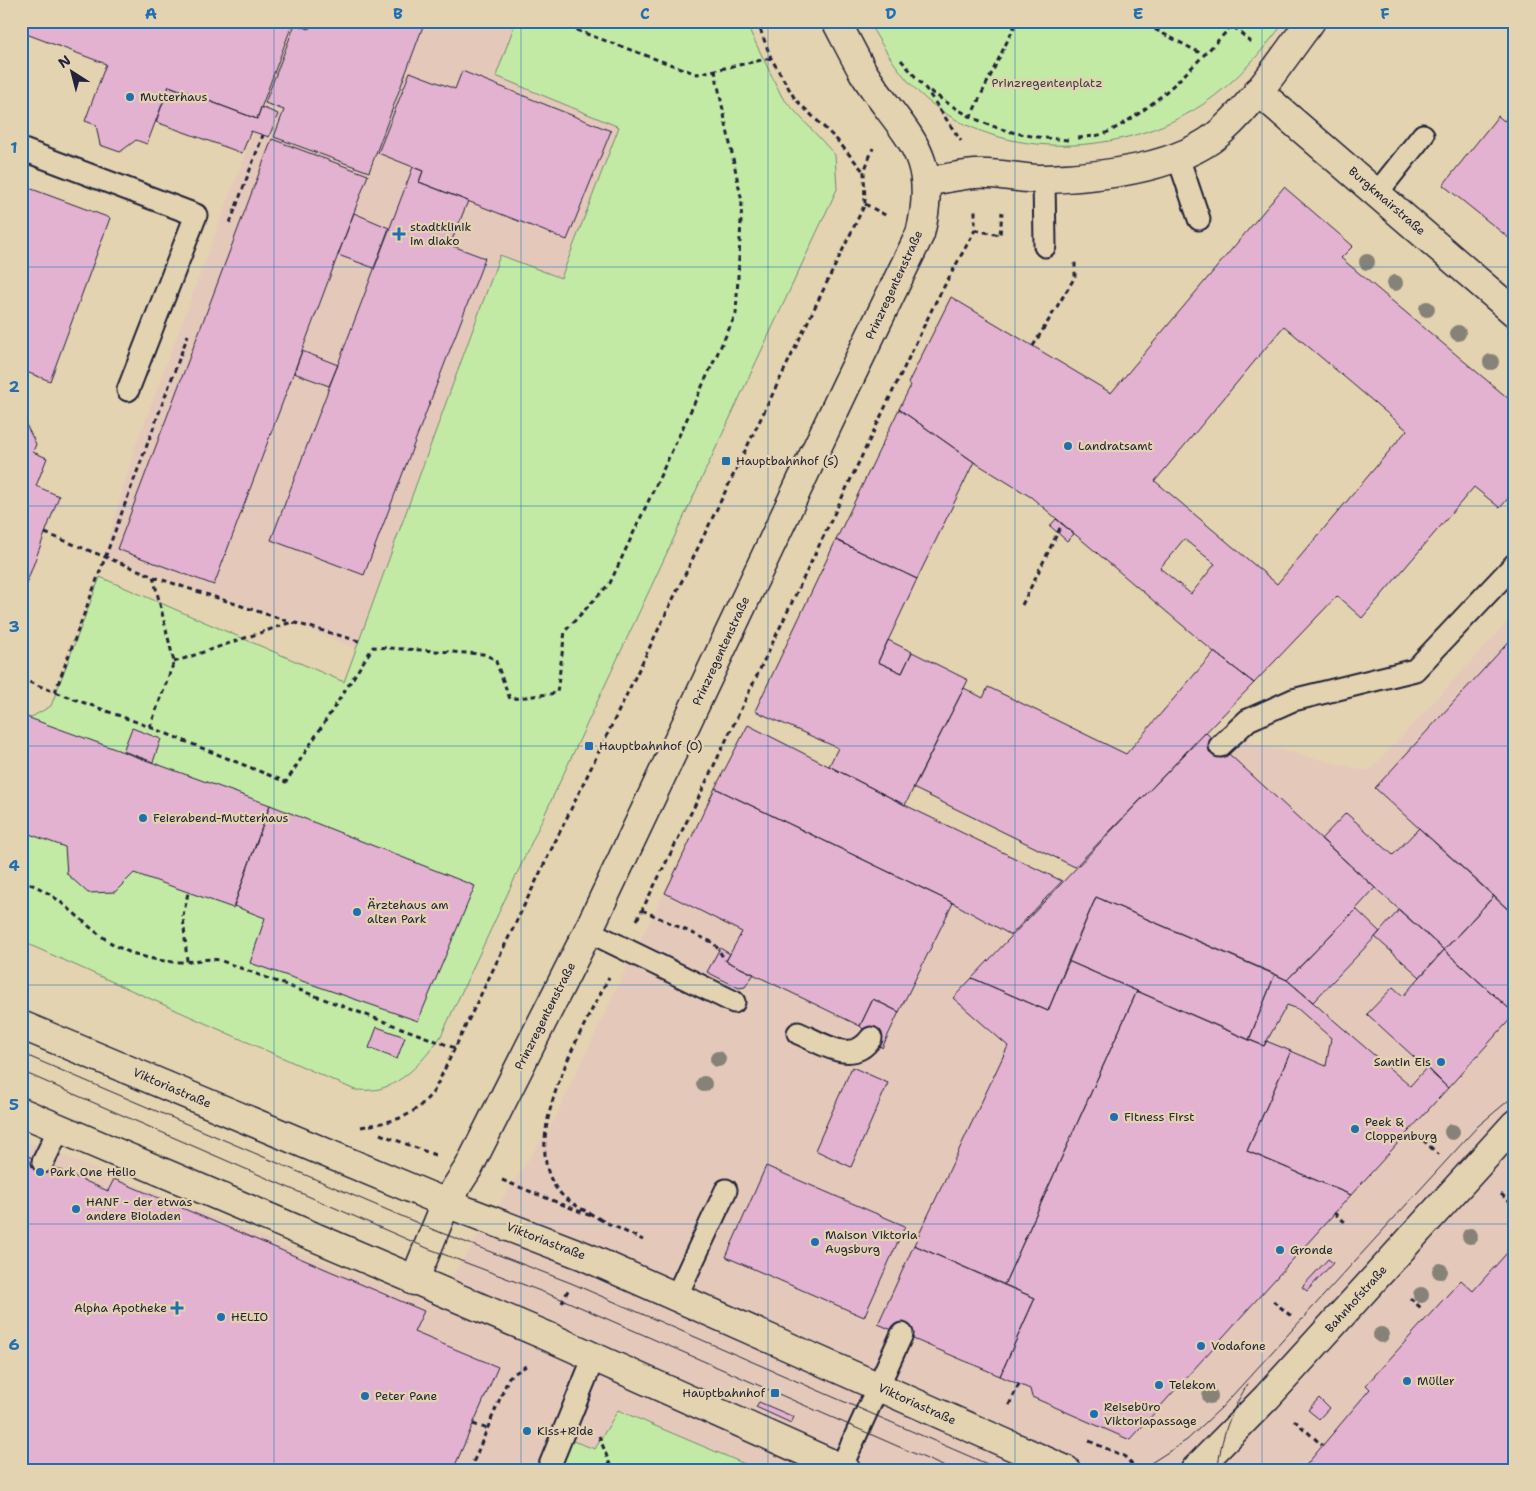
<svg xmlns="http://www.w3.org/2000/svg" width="1536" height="1491" font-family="'Shantell Sans',sans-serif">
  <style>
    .built { fill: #e4c9ba }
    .green { fill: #c2eaa5; stroke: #728670 }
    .building { fill: #e3b2d0; stroke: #22223b; fill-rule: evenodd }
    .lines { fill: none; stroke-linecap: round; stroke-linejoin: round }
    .lane-casing { stroke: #22223b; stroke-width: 25 }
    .street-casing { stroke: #22223b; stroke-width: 31 }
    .secondary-casing { stroke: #22223b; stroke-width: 31 }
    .path { stroke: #22223b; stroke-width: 3; stroke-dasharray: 5 4; stroke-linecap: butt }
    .lane { stroke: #e4d3b0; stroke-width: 21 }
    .street { stroke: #e4d3b0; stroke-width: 28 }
    .secondary { stroke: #e4d3b0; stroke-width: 28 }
    .tram { stroke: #22223b; stroke-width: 1 }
    .tree { fill: #868278 }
    .grid { fill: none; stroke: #1f6fb2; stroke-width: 1; stroke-opacity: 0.55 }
    .poi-dot { fill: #1f6fb2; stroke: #e4d3b0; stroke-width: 2 }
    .labels { text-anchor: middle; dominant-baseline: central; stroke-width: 4.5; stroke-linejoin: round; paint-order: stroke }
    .park-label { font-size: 12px; fill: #3a404b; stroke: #e4d3b0 }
    .poi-label { font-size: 12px; fill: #22223b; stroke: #e4d3b0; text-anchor: start }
    .street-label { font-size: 12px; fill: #22223b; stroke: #e4d3b0 }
    .neatline { fill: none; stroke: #1f6fb2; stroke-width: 2 }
    .grid-label { font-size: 16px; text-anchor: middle; font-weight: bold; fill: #1f6fb2 }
  </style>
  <rect width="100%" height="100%" fill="#e4d3b0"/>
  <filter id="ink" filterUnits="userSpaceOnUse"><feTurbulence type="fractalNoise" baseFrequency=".02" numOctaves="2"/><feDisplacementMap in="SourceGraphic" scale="10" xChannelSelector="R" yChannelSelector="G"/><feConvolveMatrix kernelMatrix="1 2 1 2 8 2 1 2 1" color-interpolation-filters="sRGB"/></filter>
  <g filter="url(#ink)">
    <path class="built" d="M295,21H662L416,675L292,622L103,558L135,447Z
      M1515,614V1470H21V1139L433,1305L553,1122L626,968L748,725L907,806L1062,881L1205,732L1369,771Z"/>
    <path class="green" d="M516,21H745L782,97L835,155L837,189L441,1036C426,1057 406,1082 379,1089C372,1091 362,1090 355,1090L21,941V723L51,706L100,577L344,682L500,255L561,278L619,127L496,76Z
      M868,21H1285C1262,52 1235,83 1202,105C1123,156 1003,163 927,100C902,79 884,49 868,21Z
      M618,1410L627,1414L759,1470H557L570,1440L595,1449Z"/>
    <path class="building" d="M21,21H290L293,22L257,119L169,86L147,144L136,140L120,152L100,145L96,125L85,121L106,64L21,32Z
      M312,21H425L369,172L274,137L284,110L265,103L295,24L309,29Z
      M462,71L611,131L567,240L419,182L423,171L378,153L410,72L455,89Z
      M169,86L257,119L261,107L278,114L269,137L251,131L242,153L156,122Z
      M1515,107V243L1443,185L1498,116L1504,121Z
      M272,139L368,175L214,585L117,549Z
      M413,167L423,171L419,182L468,201L450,245L485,258L364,575L271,540Z
      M21,185L110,218L50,381L21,370Z
      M1284,187L1353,246L1341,258L1515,404V490L1500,508L1474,487L1362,618L1337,596L1254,683L1214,652L1031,497L974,462L899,409L911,385L908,383L951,297L1111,393ZM1284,326L1407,430L1277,584L1155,481Z
      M354,213L389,228L374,268L338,255Z
      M302,351L338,365L329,386L294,373Z
      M899,409L974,462L917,579L836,540Z
      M21,415L36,444L33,452L47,458L36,486L59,496L21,598Z
      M1056,519L1074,534L1067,541L1050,526Z
      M1184,539L1215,564L1191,594L1160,568Z
      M836,540L917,579L878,662L902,673L912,652L968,680L905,805L829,766L838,748L755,711Z
      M1515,635V916L1375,788Z
      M888,640L912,652L902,673L878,662Z
      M1214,652L1254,683L1075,867L913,788L964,688L983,698L988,687L1126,754Z
      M21,715L270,805L233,908L134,873L115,892L88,893L67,874L65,847L21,831Z
      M748,725L907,806L1062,881L1011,935L953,903L715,788Z
      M132,728L161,739L153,762L123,751Z
      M1205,732L1375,888L1356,909L1287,980L1096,897L1048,1011L972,978Z
      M715,788L953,903L899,1012L873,999L860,1026L726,961L742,932L665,893Z
      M270,805L475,886L418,1021L250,963L265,918L234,906Z
      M1346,813L1393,855L1419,828L1494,896L1444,950L1321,839Z
      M1494,896L1515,916V1014L1444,950Z
      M1096,897L1275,974L1249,1040L1068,961Z
      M1356,909L1380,932L1313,1002L1287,980Z
      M1399,910L1444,950L1420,977L1375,937Z
      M720,948L730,954L726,961L754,974L745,987L739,988L707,972Z
      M1444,950L1515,1014L1448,1088L1367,1014L1393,987L1403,996Z
      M1068,961L1137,991L1004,1285L914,1245L1008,1046L953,998L972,978L1048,1011Z
      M1275,974L1287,980L1410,1086L1427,1067L1448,1088L1351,1195L1247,1151L1291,1051L1326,1066L1331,1038L1298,1009L1287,1005L1264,1046L1249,1040Z
      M1137,991L1264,1046L1266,1041L1291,1051L1247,1151L1351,1195L1130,1440L1032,1397L1030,1389L1000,1376L1035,1298L1004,1285Z
      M873,999L899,1012L882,1048L860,1026Z
      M377,1027L405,1037L397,1059L369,1048Z
      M852,1067L888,1083L851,1167L815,1150Z
      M21,1153L108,1191L114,1179L424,1311L414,1332L498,1367L453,1470H21Z
      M766,1166L905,1226L864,1317L726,1257Z
      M1515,1244V1470H1302L1370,1389L1366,1385L1461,1280L1473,1291Z
      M914,1245L1035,1298L1000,1376L878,1324Z
      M1328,1259L1333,1263L1307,1291L1302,1287Z
      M1319,1398L1329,1408L1319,1419L1308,1410Z
      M759,1402L794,1417L791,1423L756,1407Z"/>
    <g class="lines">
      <g class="lane-casing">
        <path id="lane" d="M21,149L196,215L128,390
          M1178,157L1199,219
          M1044,179L1045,246
          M1377,193L1423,135
          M1220,746L1248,720L1293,700L1415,670L1515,564
          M588,931L734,1002
          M798,1033C822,1043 852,1066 871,1038
          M43,1162L59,1129
          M676,1297L726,1190
          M548,1470L594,1357
          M840,1470L902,1334"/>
      </g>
      <g class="street-casing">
        <path id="street" d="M1258,91L1515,313
          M927,182C943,179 959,175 975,174C999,172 1023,180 1047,179C1100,177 1182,168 1223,130C1257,99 1283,58 1311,21
          M1195,1470L1267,1397L1515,1124"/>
      </g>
      <g class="secondary-casing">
        <path id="secondary" d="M21,1025L446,1203L584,1256L1066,1470
          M21,1112L547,1336L846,1470
          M414,1281L446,1203L469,1167L588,931L848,382L920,234C941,150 902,135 863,72C854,56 845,38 836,21"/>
      </g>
      <path class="path" d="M551,21L697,74L771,58
        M757,21L771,58L795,99L837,140L864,172
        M1020,21L1033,25L1054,21
        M1139,21L1204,55
        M1227,21L1251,42
        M901,60L926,89L961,141
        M930,91C979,126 1009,136 1069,140
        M970,118L1017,21
        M1078,138C1087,137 1100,136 1108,132C1160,106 1197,61 1237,21
        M865,204L887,216
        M230,223L263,135
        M975,230L1000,235L1002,212
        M1033,346L1075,277V261
        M45,533L153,576L174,662L150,727L55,692
        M154,577L290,622
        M1022,605L1062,524
        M174,662L292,622L359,641
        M21,679L55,692L188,335
        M150,727L286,782L373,647L483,654L495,659L510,699L557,693L565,631L610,583L736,314L742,202L715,71
        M21,881C65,893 88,936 129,952C144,957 161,962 178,962C192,963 204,957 219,960L455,1048
        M642,910L714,943L725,960
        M637,920L697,801L934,305L975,230V209
        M187,961L183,916L188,893
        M361,1127C397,1120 410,1120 434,1091L865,204L864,172L873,148
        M380,1134L435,1155
        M1423,1140L1439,1155
        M502,1180L591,1216
        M1501,1194L1513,1205
        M1334,1213L1346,1223
        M599,1219L643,1240
        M601,1220C589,1212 572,1205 562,1195C512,1145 584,1027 609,977
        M1410,1298L1422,1309
        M1273,1301L1291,1316
        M562,1303L569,1288
        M1009,1405L1019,1384
        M1294,1420L1322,1445
        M473,1424L488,1429
        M599,1436L612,1470
        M1089,1441L1124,1456L1137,1470
        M470,1470L509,1377L526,1366"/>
      <use href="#lane" class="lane"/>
      <use href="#street" class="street"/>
      <use href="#secondary" class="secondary"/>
      <path class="tram" d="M21,1053L434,1230L571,1283L1001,1470
        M21,1071L427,1248L564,1300L952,1470
        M1140,1470L1187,1440L1221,1408L1478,1126L1515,1095
        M1218,1470C1220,1439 1231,1410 1248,1384"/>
    </g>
    <g class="tree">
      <circle cx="1367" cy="262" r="8"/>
      <circle cx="1395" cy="283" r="8"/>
      <circle cx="1427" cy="309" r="8"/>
      <circle cx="1458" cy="333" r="8"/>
      <circle cx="1491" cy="362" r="8"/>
      <circle cx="718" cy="1059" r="8"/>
      <circle cx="704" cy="1084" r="8"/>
      <circle cx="1452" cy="1132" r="8"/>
      <circle cx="1470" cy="1236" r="8"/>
      <circle cx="1440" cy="1271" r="8"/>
      <circle cx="1421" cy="1295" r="8"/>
      <circle cx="1381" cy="1335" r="8"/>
      <circle cx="1210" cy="1396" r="8"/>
    </g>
  </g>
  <path class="grid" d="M274,21V1470M521,21V1470M768,21V1470M1015,21V1470M1262,21V1470M21,267H1515M21,506H1515M21,746H1515M21,985H1515M21,1224H1515"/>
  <g class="poi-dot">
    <circle cx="130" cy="97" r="5"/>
    <path d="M396.5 226.5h5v5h5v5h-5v5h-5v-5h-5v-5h5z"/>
    <circle cx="1068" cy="446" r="5"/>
    <rect x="721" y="456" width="10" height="10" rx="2.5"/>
    <rect x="584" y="741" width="10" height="10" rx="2.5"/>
    <circle cx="143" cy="818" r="5"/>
    <circle cx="357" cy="912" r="5"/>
    <circle cx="1441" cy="1062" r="5"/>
    <circle cx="1114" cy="1117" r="5"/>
    <circle cx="1355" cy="1129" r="5"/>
    <circle cx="40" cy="1172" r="5"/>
    <circle cx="76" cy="1209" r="5"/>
    <circle cx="815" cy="1242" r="5"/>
    <circle cx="1280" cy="1250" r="5"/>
    <path d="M174.5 1300.5h5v5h5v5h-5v5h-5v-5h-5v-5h5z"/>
    <circle cx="221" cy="1317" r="5"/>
    <circle cx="1201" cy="1346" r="5"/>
    <circle cx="1407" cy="1381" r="5"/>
    <circle cx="1159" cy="1385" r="5"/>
    <rect x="770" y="1388" width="10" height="10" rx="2.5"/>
    <circle cx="365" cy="1396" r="5"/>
    <circle cx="1094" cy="1414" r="5"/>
    <circle cx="527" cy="1431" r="5"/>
  </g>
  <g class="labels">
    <g class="park-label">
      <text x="1047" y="83">Prinzregentenplatz</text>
    </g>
    <g class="poi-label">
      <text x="140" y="97">Mutterhaus</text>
      <text x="410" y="227">stadtklinik<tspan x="410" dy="14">im diako</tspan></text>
      <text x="1078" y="446">Landratsamt</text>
      <text x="736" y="461">Hauptbahnhof (S)</text>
      <text x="599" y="746">Hauptbahnhof (O)</text>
      <text x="153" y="818">Feierabend-Mutterhaus</text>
      <text x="367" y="905">Ärztehaus am<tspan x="367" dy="14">alten Park</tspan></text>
      <text x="1431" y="1062" text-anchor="end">Santin Eis</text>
      <text x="1124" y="1117">Fitness First</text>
      <text x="1365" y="1122">Peek &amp;<tspan x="1365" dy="14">Cloppenburg</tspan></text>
      <text x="50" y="1172">Park One Helio</text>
      <text x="86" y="1202">HANF - der etwas<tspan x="86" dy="14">andere Bioladen</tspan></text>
      <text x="825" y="1235">Maison Viktoria<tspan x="825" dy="14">Augsburg</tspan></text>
      <text x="1290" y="1250">Gronde</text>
      <text x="167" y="1308" text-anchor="end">Alpha Apotheke</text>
      <text x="231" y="1317">HELIO</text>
      <text x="1211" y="1346">Vodafone</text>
      <text x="1417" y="1381">Müller</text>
      <text x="1169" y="1385">Telekom</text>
      <text x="765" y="1393" text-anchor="end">Hauptbahnhof</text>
      <text x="375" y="1396">Peter Pane</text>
      <text x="1104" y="1407">Reisebüro<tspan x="1104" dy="14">Viktoriapassage</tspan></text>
      <text x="537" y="1431">Kiss+Ride</text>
    </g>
    <g class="street-label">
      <text transform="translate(1387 201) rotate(41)">Burgkmairstraße</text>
      <text transform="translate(894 285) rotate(-65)">Prinzregentenstraße</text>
      <text transform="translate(721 651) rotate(-65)">Prinzregentenstraße</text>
      <text transform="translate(545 1016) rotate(-63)">Prinzregentenstraße</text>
      <text transform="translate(172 1088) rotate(23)">Viktoriastraße</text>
      <text transform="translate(546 1241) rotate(21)">Viktoriastraße</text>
      <text transform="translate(1356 1299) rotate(-48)">Bahnhofstraße</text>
      <text transform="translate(917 1404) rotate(24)">Viktoriastraße</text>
    </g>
  </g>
  <rect width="1536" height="1491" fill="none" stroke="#e4d3b0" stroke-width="55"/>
  <g transform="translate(72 72) rotate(324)" stroke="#e4d3b0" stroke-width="4" paint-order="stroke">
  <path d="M0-4L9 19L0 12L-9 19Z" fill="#22223b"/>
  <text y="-8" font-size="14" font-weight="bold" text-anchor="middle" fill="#22223b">N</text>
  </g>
  <rect x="28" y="28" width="1480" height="1436" class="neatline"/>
  <g class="grid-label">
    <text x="151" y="19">A</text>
    <text x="398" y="19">B</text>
    <text x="645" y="19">C</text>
    <text x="891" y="19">D</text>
    <text x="1138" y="19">E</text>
    <text x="1385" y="19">F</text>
    <text x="14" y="153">1</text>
    <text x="14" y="392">2</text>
    <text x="14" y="632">3</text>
    <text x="14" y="871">4</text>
    <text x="14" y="1110">5</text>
    <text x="14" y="1350">6</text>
  </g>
</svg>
